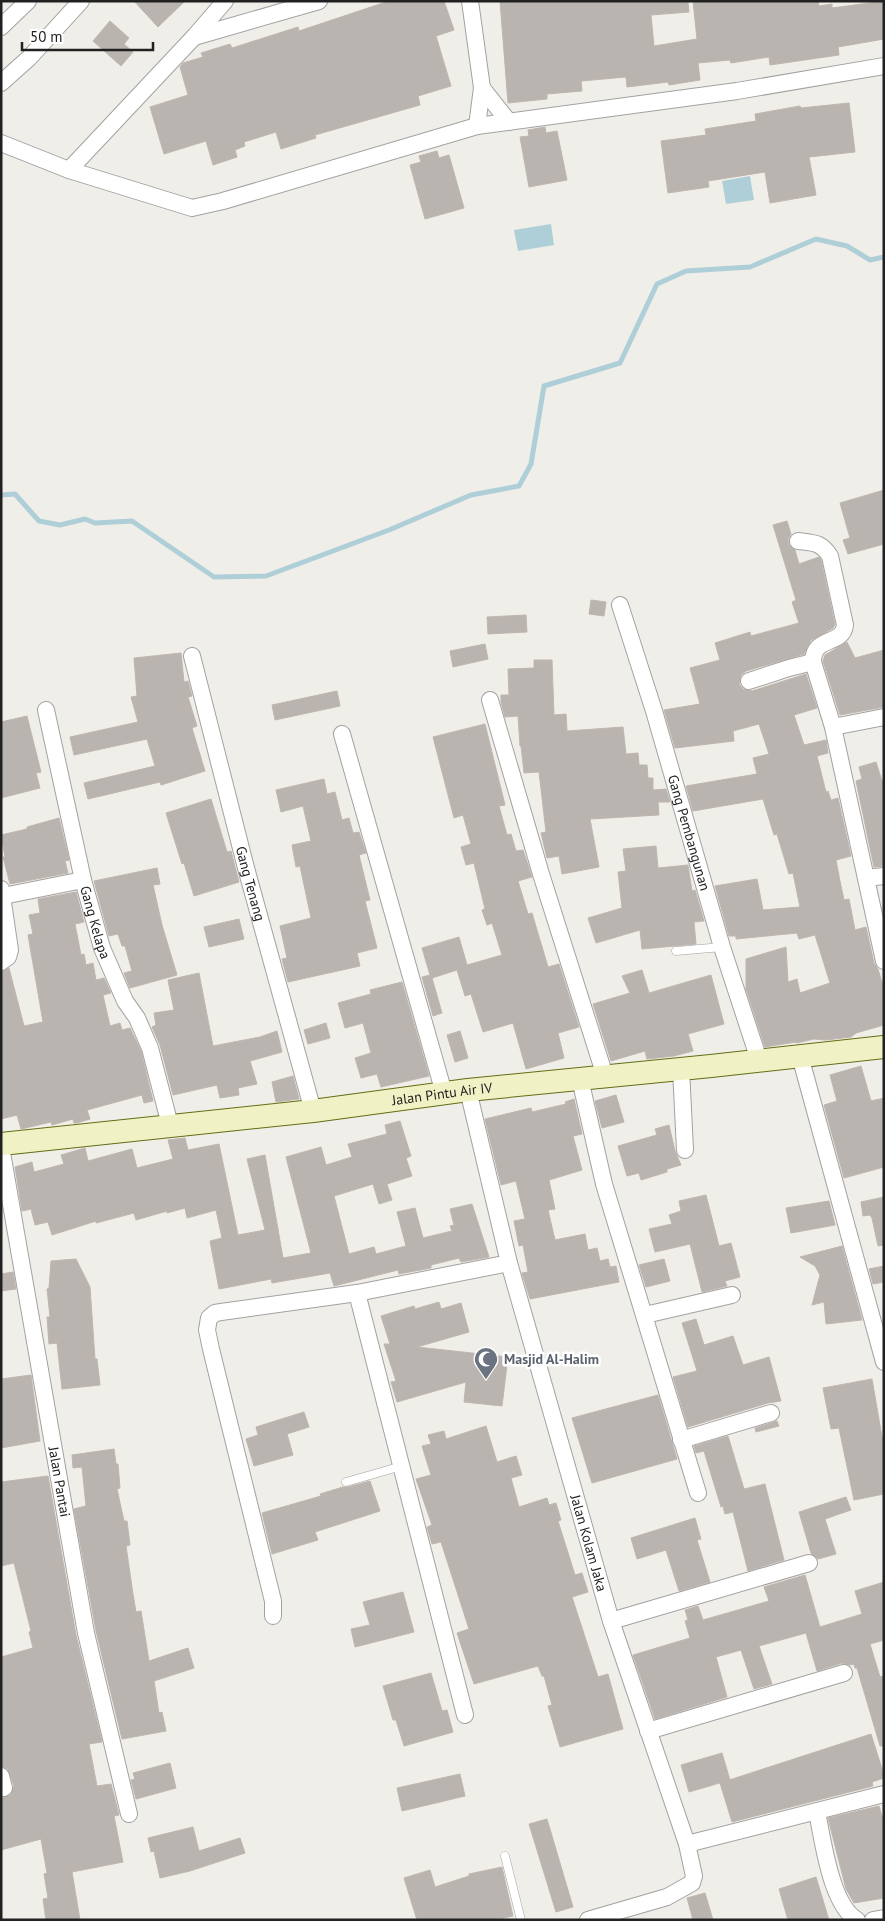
<svg xmlns="http://www.w3.org/2000/svg" width="885" height="1921" font-family="'PT Sans',sans-serif">
  <style>
    .water { fill: #afcfd8 }
    .lines { fill: none; stroke-linecap: round; stroke-linejoin: round }
    .stream { stroke: #afcfd8; stroke-width: 5 }
    .building { fill: #b9b4af; stroke: #c0b6ad }
    .service-casing { stroke: #a2a2a2; stroke-width: 9 }
    .minor-casing { stroke: #a2a2a2; stroke-width: 18 }
    .secondary-casing { stroke: #636d13; stroke-width: 24 }
    .service { stroke: #fff; stroke-width: 8 }
    .minor { stroke: #fff; stroke-width: 16 }
    .secondary { stroke: #f0f2c5; stroke-width: 22 }
    .labels { text-anchor: middle; dominant-baseline: central; stroke-width: 5; stroke-linejoin: round; paint-order: stroke }
    .street-label { font-size: 14px; fill: #212121; stroke: #fff }
    .worship-label { font-size: 14px; font-weight: bold; fill: #5b616d; stroke: #fff; text-anchor: start }
  </style>
  <rect width="100%" height="100%" fill="#f0eee9"/>
  <path class="water" d="M750,176L754,200L726,204L722,181Z
    M551,224L554,245L518,251L514,230Z"/>
  <g class="lines">
    <path class="stream" d="M1,495L15,494L39,521L60,525L85,519L95,523L132,521L214,577L266,576L389,530L471,495L519,486L531,464L544,386L620,363L657,284L686,271L750,267L816,239L847,246L870,260L884,257"/>
  </g>
  <path class="building" d="M134,1H185L158,27Z
    M389,1H444L454,30L436,36L451,86L418,96L420,105L315,135L316,138L281,149L276,132L244,142L245,146L235,150L237,157L213,165L206,141L164,154L150,107L188,95L180,67L183,63L203,57L201,53L230,44L232,48L298,27L299,31Z
    M500,1H688L689,12L651,15L654,46L697,39L693,1H818L819,6L832,4V8L884,1V39L838,47L839,55L770,65L769,57L731,63L730,60L698,63L700,80L669,85L668,82L627,87L626,77L581,81L582,91L547,94V99L508,103Z
    M110,21L129,38L124,44L133,52L121,66L93,41Z
    M849,103L855,152L809,157L816,195L770,203L765,172L708,181L709,187L668,193L661,141L706,135L705,129L756,121L755,114L800,106L801,108Z
    M545,127L546,133L557,131L567,180L529,187L520,137L529,136L528,130Z
    M437,151L439,158L449,155L464,208L425,219L410,165L421,162L419,156Z
    M884,490V544L848,554L843,540L850,538L840,503Z
    M787,521L791,534L788,539L789,545L795,550L799,564L819,557L821,560L835,625L833,628L811,640L804,654L746,671L741,675L739,684L743,689L752,691L806,674L817,708L794,715L804,745L826,740L828,753L817,756L826,792L828,791L831,800L838,798L851,856L836,860L840,881L844,900L849,899L855,930L866,927L874,963L878,969L884,989V1025L856,1033L851,1037L826,1040L814,1039L797,1043L796,1042L765,1047L746,989V959L786,947L788,982L797,979L800,993L830,983L815,935L799,939L797,933L736,939V936H729L715,886L757,879L763,910L800,907L793,873L789,874L777,834L774,835L763,799L693,811L686,786L757,774L753,758L769,754L759,724L733,731L734,741L675,748L664,710L700,704L690,668L720,660L715,643L750,632L751,636L799,623L792,602L796,600L773,525Z
    M591,600L606,602L604,616L589,614Z
    M526,615L527,632L488,634L487,617Z
    M847,642L855,658L884,650V707L840,715L823,661L825,655Z
    M485,644L488,659L453,667L450,651Z
    M181,653L184,682L188,681L192,696L188,697L197,726L192,728L205,771L161,785L160,782L88,799L84,783L155,766L147,739L74,755L70,737L138,722L131,697L137,696L134,658Z
    M534,660H552L554,715L566,714L567,731L623,727L626,754L638,753L639,765H647L648,778H653V790L666,789L670,802H658L659,815L590,819L599,867L562,874L559,856L547,858L541,833L546,832L539,772L524,773L521,746H520L518,716L505,717L501,702V695H509L508,669L534,668Z
    M337,691L340,706L275,720L272,705Z
    M27,716L41,772L36,773L40,788L1,798V722Z
    M485,724L505,805L499,806L507,835L511,834L516,851L523,850L532,877L518,881L528,914L532,913L548,967L559,964L579,1027L558,1033L564,1058L526,1069L513,1023L483,1032L471,994L465,996L457,970L432,978L442,1013L433,1016L422,977L430,975L422,948L459,937L467,965L502,955L492,923L487,925L482,910L485,909L474,863L466,865L461,847L471,844L463,815L454,818L433,737Z
    M876,762L884,787V866L874,867L856,781L862,779L859,767Z
    M324,779L327,794L335,792L342,820L349,818L353,833L359,832L366,853L359,855L370,900L365,901L377,948L357,953L360,966L288,982L282,959L287,958L280,926L311,918L300,866L296,867L292,845L311,841L303,806L281,812L276,790Z
    M211,799L227,852L231,851L239,882L194,896L184,863L182,864L166,813Z
    M59,818L69,860L65,861L68,873L10,884L3,857H5L1,835L27,829V827Z
    M656,846L658,868L688,865L692,891L695,890L704,921L694,922L696,944L642,949L640,930L596,943L588,918L622,908L618,872L626,871L623,849Z
    M157,868L160,884L153,885L162,925L177,975L130,988L124,973L132,971L125,946H122L118,934L109,936L94,881Z
    M76,892L84,922L75,924L81,955L84,954L86,965L93,963L96,980L104,978L111,993L103,995L110,1026L120,1023L122,1030L130,1028L141,1051L153,1101L144,1103L142,1095L87,1110L90,1119L77,1123H74L73,1119L52,1125L51,1122L21,1129L17,1115L1,1119V972L9,968L24,1026L43,1022L28,935L33,934L29,915L40,913L38,899Z
    M239,919L244,939L209,947L204,927Z
    M642,970L649,993L711,975L724,1024L688,1034L693,1051L674,1056L647,1059L645,1051L611,1061L593,1004L630,993L622,976Z
    M199,973L213,1046L260,1037L277,1031L282,1052L250,1061L257,1084L238,1088L239,1095L220,1098L217,1085L173,1095L160,1045L152,1027L156,1025L154,1013L174,1010L168,980Z
    M402,982L429,1076L381,1087L377,1074L361,1078L355,1058L371,1053L363,1023L345,1028L338,1003L371,994L370,990Z
    M326,1023L330,1038L308,1044L304,1030Z
    M460,1031L468,1058L455,1062L447,1035Z
    M861,1066L871,1101L884,1098V1167L844,1178L824,1105L837,1101L830,1075Z
    M293,1076L299,1099L276,1102L272,1082Z
    M616,1095L624,1122L602,1128L595,1101Z
    M574,1099L582,1134L573,1136L582,1170L549,1180L555,1209L548,1210L555,1240L585,1234L588,1250L597,1248L600,1261L608,1259L610,1267L616,1266L619,1282L530,1299L522,1273L528,1272L523,1245L519,1246L514,1221L525,1219L516,1181L501,1185L485,1119L531,1108L532,1112L566,1104L565,1102Z
    M400,1121L411,1156L406,1158L412,1176L387,1184L392,1200L379,1204L373,1184L334,1196L349,1254L374,1247L376,1254L406,1246L397,1212L415,1208L423,1238L452,1231L450,1226L454,1225L450,1209L472,1204L489,1257L461,1262L459,1258L431,1265V1268L399,1274L398,1270L334,1286L330,1273L272,1283L271,1279L219,1289L210,1241L222,1238L216,1210L187,1218L185,1208L167,1213V1211L136,1220L134,1213L96,1223V1221L52,1235L48,1222L35,1225L31,1209L22,1211L15,1167L32,1162L34,1172L64,1164L61,1155L85,1148L88,1161L132,1149L137,1168L173,1159L168,1140L185,1138L188,1150L219,1144L238,1235L265,1230L247,1159L265,1155L283,1258L311,1253L286,1157L321,1147L326,1165L352,1157L348,1144L387,1134L385,1125Z
    M669,1125L675,1151L681,1165L667,1169V1172L641,1180L639,1173L627,1176L618,1146L657,1135L655,1129Z
    M706,1195L719,1246L731,1243L740,1277L725,1281L727,1286L702,1292L690,1244L655,1252L649,1229L672,1224L669,1215L681,1211L679,1201Z
    M884,1197V1245L878,1246L872,1218L870,1215L863,1216L861,1202Z
    M829,1201L835,1225L791,1233L786,1208Z
    M842,1246L862,1320L826,1324L824,1302L812,1305L820,1275L815,1266L800,1257Z
    M76,1259L90,1287L95,1359H97L100,1385L62,1389L57,1343L49,1344L47,1317H50L47,1289L49,1288L51,1261Z
    M664,1259L670,1281L646,1287L639,1265Z
    M884,1266V1282L873,1284L869,1269Z
    M13,1272L16,1289L1,1291V1274Z
    M439,1302L441,1309L461,1303L469,1332L417,1347L508,1357L502,1406L464,1402L466,1382L397,1402L391,1382L396,1381L384,1344H390L381,1316L414,1306L415,1309Z
    M696,1319L704,1345L733,1336L743,1365L769,1357L781,1401L768,1403L688,1427L673,1377L697,1371L682,1323Z
    M31,1375L40,1441L1,1448V1379Z
    M872,1379L882,1437L884,1436V1494L854,1500L839,1428L831,1429L823,1388Z
    M658,1395L677,1459L592,1483L572,1418Z
    M304,1412L309,1427L287,1434L293,1455L254,1466L246,1439L258,1435L256,1427Z
    M777,1421L779,1426L756,1432L755,1428Z
    M486,1426L497,1462L516,1456L522,1475L511,1478L519,1507L547,1498L549,1505L556,1503L561,1520L558,1521L575,1575L582,1573L588,1592L572,1597L598,1677L608,1674L623,1729L560,1747L548,1706L552,1705L544,1676H542L538,1666L474,1684L457,1633L469,1629L441,1542L432,1544L427,1527L432,1525L416,1479L431,1475L422,1446L431,1444L428,1435L444,1431L446,1439Z
    M728,1436L744,1489L765,1484L784,1560L748,1571L733,1512L725,1514L723,1506L721,1507L704,1451L696,1453L694,1446Z
    M114,1449L116,1464H118L120,1488L117,1489L124,1521H127L130,1545L126,1546L133,1594L136,1612L141,1611L149,1661L188,1648L194,1668L154,1681L159,1713L162,1712L166,1731L122,1739L96,1631L74,1509L86,1506L82,1467L73,1468L72,1455Z
    M48,1476L76,1635L102,1742L89,1744L97,1786L111,1784L119,1815L114,1816L123,1862L72,1872L80,1920H46L43,1899L48,1898L44,1874L47,1873L41,1839L1,1850V1798L11,1795L14,1786L8,1769L1,1766V1657L33,1648L29,1632L31,1631L14,1563L1,1566V1482Z
    M370,1481L380,1511L315,1532L318,1540L272,1554L262,1513L321,1496L320,1494L343,1487H348Z
    M846,1497L851,1510L825,1519L836,1554L818,1559L811,1553L799,1512Z
    M695,1518L701,1539L697,1540L710,1582L679,1591L666,1550L637,1559L631,1538Z
    M805,1575L820,1627L862,1614L855,1591L884,1582V1640L870,1644L880,1677L884,1676V1746H880L857,1668H855L854,1664L850,1665L842,1663L817,1671L806,1633L759,1646L772,1684L754,1689L741,1650L716,1657L727,1697L655,1719L633,1655L690,1638L685,1621L688,1620L685,1610L698,1606L703,1620L769,1601L764,1587Z
    M403,1592L414,1632L355,1647L351,1629L370,1625L363,1602Z
    M431,1673L442,1711L447,1710L453,1732L404,1746L396,1720H393L383,1686Z
    M871,1734L884,1775V1778L872,1782L873,1786L732,1822L720,1783Z
    M722,1753L730,1780L689,1792L681,1765Z
    M170,1763L176,1788L136,1799L131,1780L135,1779L133,1773Z
    M460,1774L465,1796L402,1811L397,1788Z
    M879,1806L884,1823V1898L854,1903L846,1889L828,1818Z
    M547,1819L573,1907L556,1912L529,1824Z
    M193,1827L199,1851L240,1838L245,1853L190,1871L160,1878L154,1851L151,1852L148,1838Z
    M502,1867L513,1916L495,1920H417L404,1878L430,1870L435,1887L469,1876V1874Z
    M816,1877L829,1920H788L779,1889Z
    M705,1893L713,1920H693L687,1898Z"/>
  <g class="lines">
    <g class="service-casing">
      <path id="service" d="M676,951L722,947
        M346,1482L402,1466
        M505,1856L521,1920"/>
    </g>
    <g class="minor-casing">
      <g id="minor">
        <path d="M470,1L482,88L477,126"/>
        <path d="M1,27L28,1"/>
        <path d="M194,37L319,1"/>
        <path d="M1,83L29,58L81,1"/>
        <path d="M482,88L509,122"/>
        <path d="M1,143L69,170L192,208L223,201L477,126L737,91L884,66"/>
        <path d="M69,170L194,37L225,1"/>
        <path d="M798,541C814,543 821,542 830,556L845,625C843,646 813,635 813,662L833,727L884,961"/>
        <path id="s1" d="M620,605L654,711L722,947L759,1060"/>
        <path id="s2" d="M192,656L246,868L313,1111"/>
        <path d="M749,681L789,668L813,662"/>
        <path d="M490,700L541,874L605,1076"/>
        <path id="s3" d="M46,710L83,880L102,948L125,1001L137,1018L150,1048L170,1125"/>
        <path d="M833,727L884,717"/>
        <path d="M342,734L444,1093"/>
        <path d="M866,878L884,876"/>
        <path d="M1,889L10,950L8,957L1,962"/>
        <path d="M3,896L83,880"/>
        <path d="M800,1056L884,1362"/>
        <path d="M681,1069L685,1150"/>
        <path d="M580,1079L604,1184L698,1493"/>
        <path id="s4" d="M468,1090L509,1263L611,1621L687,1844L694,1876L692,1883L667,1897L588,1920"/>
        <path id="s5" d="M1,1147L86,1633L129,1814"/>
        <path d="M357,1293L465,1715"/>
        <path d="M645,1315L732,1295"/>
        <path d="M681,1440L771,1413"/>
        <path d="M273,1616V1601L211,1349L207,1330L209,1318L215,1313L221,1312L357,1293L509,1263"/>
        <path d="M611,1621L809,1563"/>
        <path d="M648,1731L844,1673"/>
        <path d="M1,1776L4,1788"/>
        <path d="M817,1812C823,1841 831,1905 857,1920"/>
        <path d="M687,1844L884,1794"/>
        <path d="M873,1920L884,1918"/>
      </g>
    </g>
    <g class="secondary-casing">
      <g id="secondary">
        <path id="s6" d="M1,1144L313,1111L468,1090L711,1066L884,1047"/>
      </g>
    </g>
    <use href="#service" class="service"/>
    <use href="#minor" class="minor"/>
    <use href="#secondary" class="secondary"/>
  </g>
  <defs>
    <g id="mosque-pin" transform="scale(1.25)"><path d="M0 17L-7.5 6A9.5 9.5 0 1 1 7.5 6Z" fill="#6b7280" stroke="#fff"/><path d="M3.5-4.9A6 6 0 1 0 3.5 4.9A5 5 0 1 1 3.5-4.9Z" fill="#fff"/></g>
  </defs>
  <g fill-rule="evenodd">
    <use href="#mosque-pin" x="486" y="1359"/>
  </g>
  <g class="labels">
    <g class="street-label">
      <text stroke="none"><textPath href="#s1" startOffset="238">Gang Pembangunan</textPath></text>
      <text stroke="none"><textPath href="#s2" startOffset="235">Gang Tenang</textPath></text>
      <text stroke="none"><textPath href="#s3" startOffset="218">Gang Kelapa</textPath></text>
      <text stroke="none"><textPath href="#s6" startOffset="444">Jalan Pintu Air IV</textPath></text>
      <text stroke="none"><textPath href="#s5" startOffset="340">Jalan Pantai</textPath></text>
      <text stroke="none"><textPath href="#s4" startOffset="469">Jalan Kolam Jaka</textPath></text>
    </g>
    <g class="worship-label">
      <text x="504" y="1359">Masjid Al-Halim</text>
    </g>
  </g>
  <rect width="885" height="1921" fill="none" stroke="#212121" stroke-width="5"/>
  <path d="M22 42v8h131v-8" fill="none" stroke="#212121" stroke-width="2.5"/>
  <text x="30" y="42" font-size="15" fill="#212121" stroke="#ffffff" stroke-width="4" paint-order="stroke">50 m</text>
</svg>
